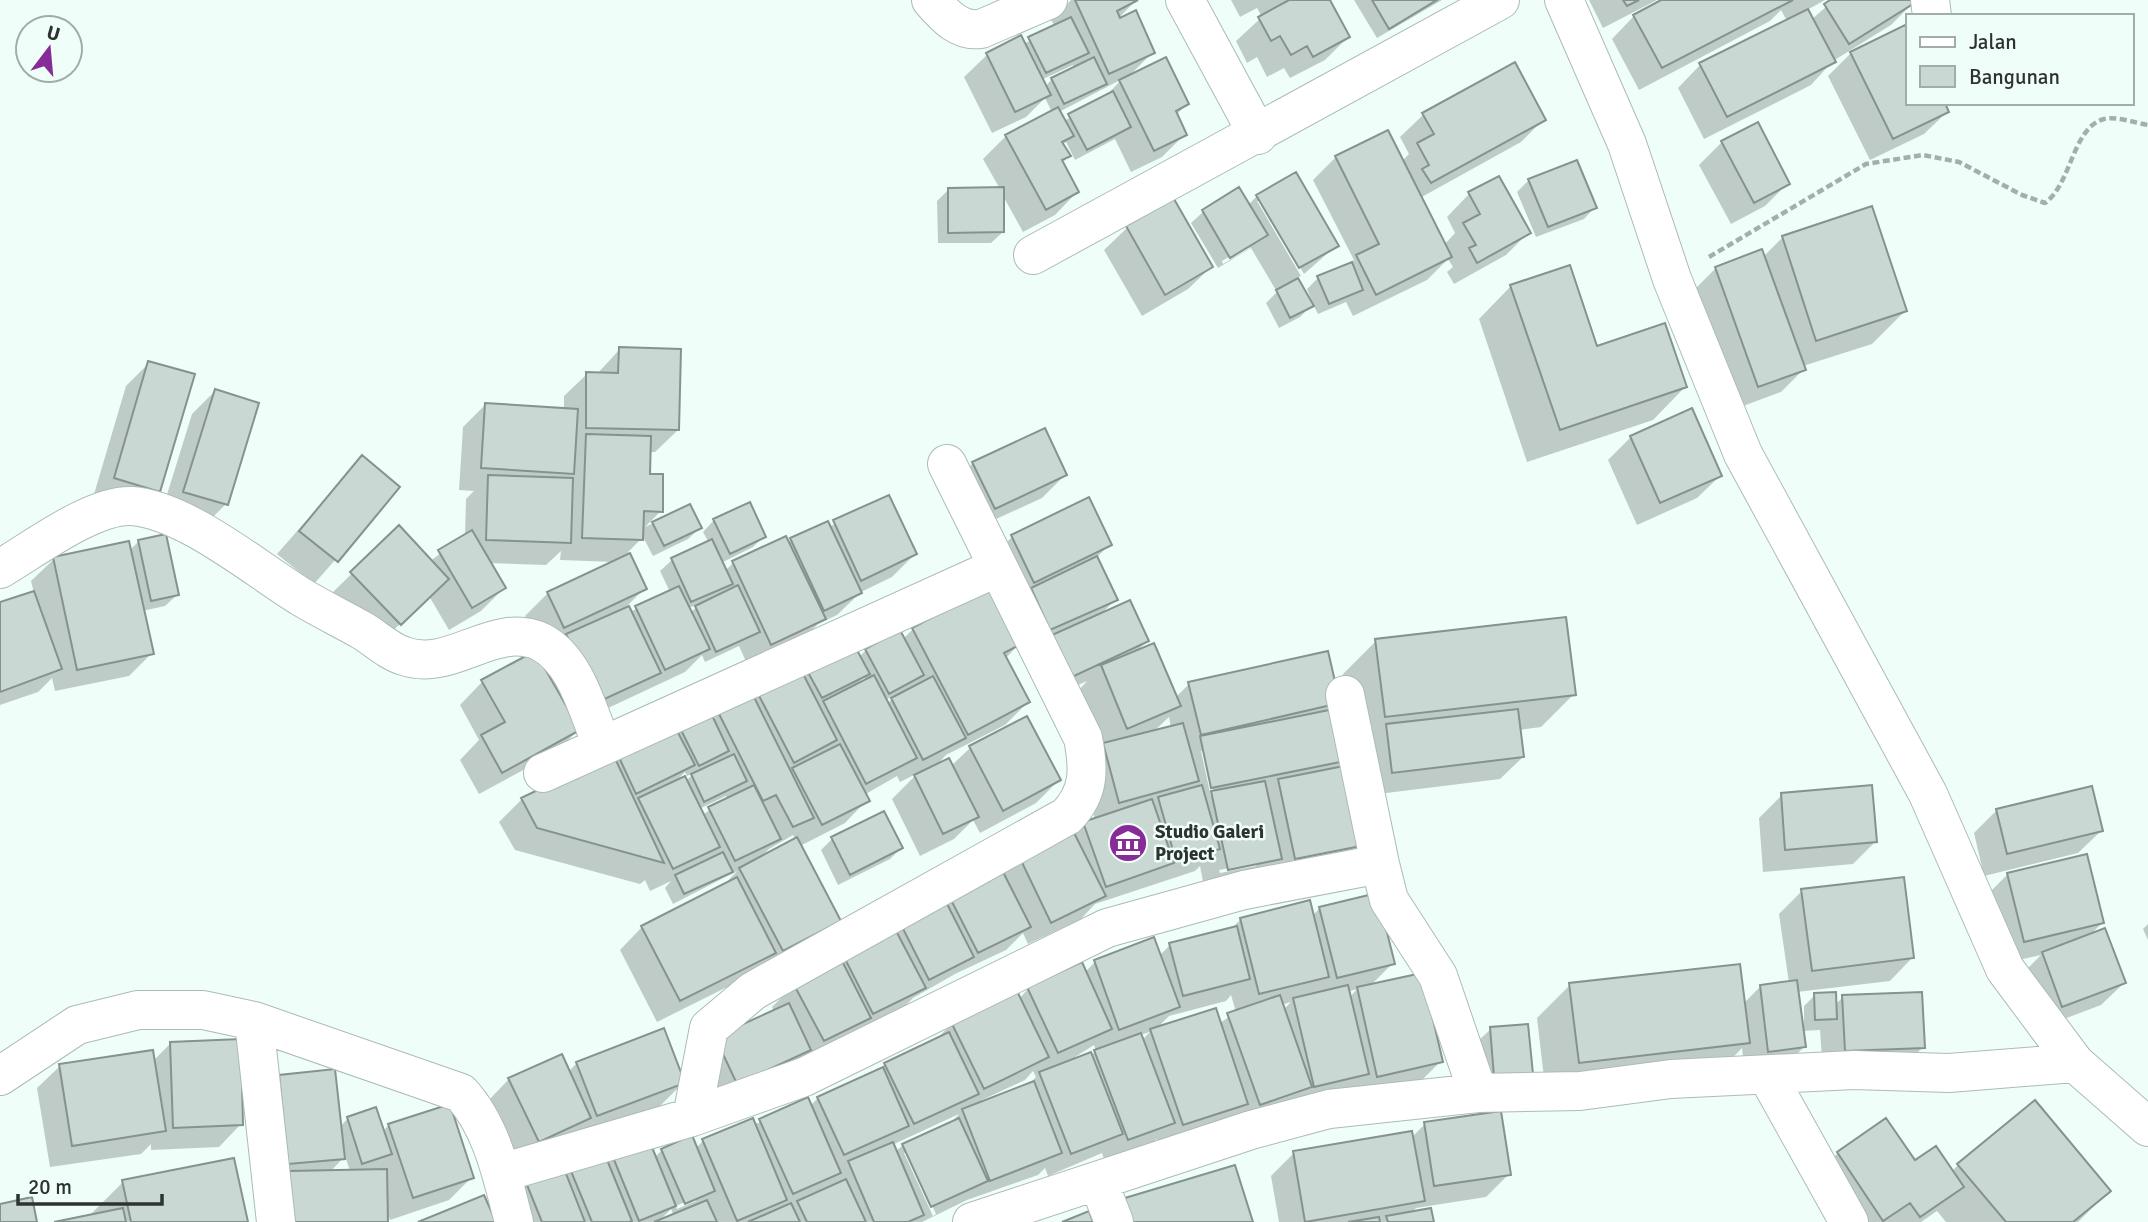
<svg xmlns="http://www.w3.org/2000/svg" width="2148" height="1222" font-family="Signika,sans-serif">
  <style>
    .shadow { fill: #0003; fill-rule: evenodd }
    .building { fill: #cad8d3; stroke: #85928d; stroke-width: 2 }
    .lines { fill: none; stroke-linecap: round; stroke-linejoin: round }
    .minor-casing { stroke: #adbbb6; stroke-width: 40 }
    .path { stroke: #a4afaa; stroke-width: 4.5; stroke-dasharray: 7 3.5; stroke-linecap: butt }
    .minor { stroke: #fff; stroke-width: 38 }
    .labels { text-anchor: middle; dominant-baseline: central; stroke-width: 5; stroke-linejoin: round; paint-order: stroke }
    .poi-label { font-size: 19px; font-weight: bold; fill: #2e3331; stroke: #effef8; text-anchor: start }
  </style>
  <rect width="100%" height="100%" fill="#effef8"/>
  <path class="shadow" d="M1071,0H1136L1116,21L1153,52L1128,77L1187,104L1176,115L1185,134L1162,157L1131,172L1115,139L1075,160L1066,142L1062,145L1069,156L1062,163L1077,192L1055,215L1023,232L1002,194L1003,232L991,243H938L937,201L949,189H1000L983,159L1006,136L1052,112L1045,98L1026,117L992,133L964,77L987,55L1020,38L1024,44L1055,26L1051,20ZM1073,65L1074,69L1052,79L1045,87L1041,80ZM1122,79L1103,99L1064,121L1059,112Z
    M1231,0H1328L1348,37L1325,60L1290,78L1284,68L1267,77L1257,57L1247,63L1236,41L1262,17L1257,8L1240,17Z
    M1354,0H1442L1377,38Z
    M1589,0H1657L1603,28Z
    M1665,0H1825L1807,10L1812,19L1834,0L1914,2L1891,25L1833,61L1811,85L1704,139L1678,88L1700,65L1787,21L1781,10L1770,21L1639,90L1612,39L1634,16Z
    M1905,27L1908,35V103L1947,112L1924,134L1870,160L1828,76L1851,53Z
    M1514,65L1544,119L1521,142L1420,198L1444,245L1455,233L1447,217L1469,194L1529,232L1506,255L1454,284L1447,272L1453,267L1448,259L1427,280L1353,316L1346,302L1318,314L1313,304L1300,317L1279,328L1266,303L1277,292L1251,248L1218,268L1191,223L1203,212L1239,190L1248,205L1257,196L1337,245L1304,274L1261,201H1257L1301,276L1296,278L1311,305L1313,304L1307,289L1318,278L1354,260L1313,180L1336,157L1402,161L1409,154L1400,137L1423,115ZM1250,244V248L1223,264L1222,261Z
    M1722,142L1788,183L1765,206L1731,224L1699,165Z
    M1576,162L1595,207L1584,219L1536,237L1517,192L1529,180Z
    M1127,228L1211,267L1188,289L1142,316L1104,250Z
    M1783,237L1905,311L1872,344L1803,366L1804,369L1781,392L1735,409L1693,291L1715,269L1761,252L1763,257Z
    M1511,286L1596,348L1685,387L1653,420L1527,462L1479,319Z
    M620,349L678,430L655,452H649V475L661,511L645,527L689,506L700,528L688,539L653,556L643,537L628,552L645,588L627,606L630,612L670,592L660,571L672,560L709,543L703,532L714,520L764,536L753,547L721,563L725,571L733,563L788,543L827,523L829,527L888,497L915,554L892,577L861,592L837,615L818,624L801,641L748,666L739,646L705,662L702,655L685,672L574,724L578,730L555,753L479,794L460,760L479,740L460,705L482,682L564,699L525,616L548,593L615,562L560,560L561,551L546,565L489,563L504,588L481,611L449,630L429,596L377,646L329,596L398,528L430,561L465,536L466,499L474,491L459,490L463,427L486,404L564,410V396L587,374H597ZM700,604L690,613L688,608Z
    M149,363L159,491L136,514L92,501L126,386Z
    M215,391L226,504L203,527L161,514L192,414Z
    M1631,437L1720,476L1697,498L1637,525L1608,460Z
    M362,457L398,488L314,584L277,554Z
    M973,463L1065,475L1042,498L972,530L951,486Z
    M1012,537L1110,544L1096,558L1116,599L1100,615L1147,641L1135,653L1176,697L1189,684L1327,653L1364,844L1341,867L1205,892L1200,866L1195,871L1095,904L1081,919L1028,944L1023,933L1006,950L955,974L913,998L901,1010L714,1106L693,1061L774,1012L772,1007L794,985L1095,820L1081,767L1079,690L1087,681L1049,698L1022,641L1005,659L1028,702L1005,725L946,755L936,766H951L970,748L1027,719L1059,780L1036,803L980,833L973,820L954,839L920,856L892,799L918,773L900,782L897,776L864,795L867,800L845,823L800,846L839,920L751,975L657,1022L620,950L642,927L723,886L737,871L673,904L665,888L671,881L650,891L645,880L640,884L515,850L499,822L522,799L618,754L713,720L719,713L800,670L859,657L866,650L903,639L913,629L992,588L989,560ZM864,677L866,681L855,686ZM895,695V696L887,704L885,700ZM1169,717L1171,728L1153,732ZM1201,751H1205L1214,796L1211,797ZM685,772L687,776L694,773L686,781H676ZM726,796L728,799L702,815L699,809ZM793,835L796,840L760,858L769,849ZM1256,863V866L1220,873L1219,870Z
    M138,542L177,595L165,606L142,611L152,653L129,676L55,691L52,678L38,692L0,705V604L34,593L31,581L54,559L129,551Z
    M1376,641L1574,694L1541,727L1519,730L1523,757L1500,779L1370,795L1352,749L1343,674Z
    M1782,795L1876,841L1853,864L1763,872L1759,818Z
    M1997,810L2101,831L2078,853L1984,876L1974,833Z
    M832,839L901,848L890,859L838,885L821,850Z
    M2008,874L2102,923L2089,936L2124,983L2101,1005L2040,1028L2020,976L2041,955L2001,964L1985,897Z
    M1802,891L1912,958L1890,981L1797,992L1802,1026L1804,1025V1006L1815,995L1835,1005L1843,997L1923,1047L1900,1070L1823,1073L1820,1030L1802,1031L1804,1047L1782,1069L1745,1074L1742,1048L1715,1076L1546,1095L1537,1018L1570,985L1743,1004L1761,986L1789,983L1779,914Z
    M1320,908L1393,963L1370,986L1441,1061L1418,1084L1160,1147L1157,1139L1150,1145L1105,1162L1102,1153L1048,1176L1045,1168L1038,1175L967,1200L922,1222H659L674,1216L671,1209L658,1222H510L504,1205L526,1182L602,1152L655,1157L662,1150L695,1149L703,1141L810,1106L818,1098L878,1071L885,1064L935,1041L952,1023L1019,999L1028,989L1085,972L1095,962L1159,956L1170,945L1231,929L1241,919L1312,916ZM1357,989L1349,998L1347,992ZM1231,995L1236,1012L1220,1023L1156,1029L1169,1016L1226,1001ZM1291,1002L1283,1010L1281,1005ZM1150,1032L1142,1040L1140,1035ZM1094,1045L1096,1051L1090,1056L1076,1059L1075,1057ZM1033,1071L1036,1077L1027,1086L983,1102L982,1100L1025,1080ZM959,1114L950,1124L903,1145L895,1152L892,1145ZM904,1153H908L936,1214L933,1216ZM696,1197V1201L677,1209L676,1206Z
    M2148,924V940L2143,929Z
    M1491,1029L1531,1073L1483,1088L1479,1040Z
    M171,1043L241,1124L219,1147L151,1150V1144L141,1154L50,1167L37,1088L60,1066L153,1061Z
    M577,1063L683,1083L660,1106L574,1138L516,1164L487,1102L509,1079L568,1072Z
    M257,1100L340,1127L348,1118L382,1132L389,1125L472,1177L449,1200L390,1220L387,1211L386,1222H267ZM345,1156L350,1171L330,1172Z
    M1885,1121L1915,1163L1951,1172L1958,1165L2109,1191L2078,1222H1946L1937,1211L1921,1222H1846L1815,1176L1838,1153Z
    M1425,1124L1509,1174L1486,1197L1416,1208L1411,1213L1432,1222H1279L1271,1176L1294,1153L1412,1137Z
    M123,1182L246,1222H62L90,1215Z"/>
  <path class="building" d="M1075,0H1138L1117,11L1120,18L1136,10L1155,53L1109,74Z
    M1289,0H1330L1350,37L1313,57L1307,46L1291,55L1280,36L1271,41L1258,17Z
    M1372,0H1437L1389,29Z
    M1623,0H1639L1627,6Z
    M1661,0H1793L1662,68L1633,15Z
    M1830,0H1914L1916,2L1849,44L1824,4Z
    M1808,9L1836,62L1727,117L1699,63Z
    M1071,17L1089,53L1046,73L1028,37Z
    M1905,25L1908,31V103H1945L1949,112L1893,139L1850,52Z
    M1021,35L1051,95L1015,112L986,53Z
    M1094,57L1107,84L1064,104L1051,78Z
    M1166,57L1189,104L1176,111L1187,135L1154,151L1119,80Z
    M1515,62L1546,120L1431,183L1422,169L1429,165L1417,143L1434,134L1422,113Z
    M1113,91L1131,127L1087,150L1068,114Z
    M1058,107L1074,136L1062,142L1071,156L1062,160L1079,192L1046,210L1005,135Z
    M1758,122L1790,184L1754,203L1721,141Z
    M1388,130L1452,257L1376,295L1356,255L1379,244L1335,156Z
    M1577,160L1597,208L1548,227L1528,179Z
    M1296,172L1339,246L1299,268L1256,195Z
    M1499,176L1531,233L1477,263L1469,248L1476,245L1463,223L1480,214L1468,192Z
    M1004,187V232L948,233V188Z
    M1239,187L1268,235L1230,258L1202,210Z
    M1174,199L1213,267L1165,295L1126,226Z
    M1872,206L1907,311L1816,341L1782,236Z
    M1762,249L1806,370L1758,387L1715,267Z
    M1352,262L1363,290L1329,304L1317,276Z
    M1570,265L1597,346L1665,323L1687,387L1560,430L1510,285Z
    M1298,278L1314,306L1290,318L1276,290Z
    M619,347L681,349L679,430L586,428V372L618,373Z
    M148,361L195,374L160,492L114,478Z
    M215,389L259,403L228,505L183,492Z
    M485,403L578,409L574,474L481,468Z
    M1692,408L1722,476L1660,503L1630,436Z
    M1045,428L1067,475L995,509L972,462Z
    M586,434L651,436L650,474H663V512L644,511L643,540L582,538Z
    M362,455L400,487L338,562L299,531Z
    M488,475L573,478L571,543L486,540Z
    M889,495L917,554L861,581L833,520Z
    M1089,497L1112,545L1034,583L1011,535Z
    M750,502L766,537L730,554L713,519Z
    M690,504L702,528L664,546L652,522Z
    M828,521L862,593L824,611L790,538Z
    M399,525L449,579L401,625L350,572Z
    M472,530L506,588L472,608L438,550Z
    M166,534L179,595L151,601L138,540Z
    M786,536L826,619L771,645L732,561Z
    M712,539L733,584L691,602L671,558Z
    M129,541L154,654L77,670L53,557Z
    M630,553L647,589L564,628L547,592Z
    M1097,556L1118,600L1050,630L1031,588Z
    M738,585L760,632L716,652L695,606Z
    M993,585L1023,643L1004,653L1030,702L968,735L912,628Z
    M679,586L710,649L665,670L635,606Z
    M34,591L62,669L0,692V602Z
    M1130,600L1149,641L1072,677L1052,635Z
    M629,606L661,673L598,702L566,634Z
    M1566,617L1576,695L1385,717L1375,639Z
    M900,630L924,675L889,694L865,649Z
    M852,641L870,674L822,698L804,665Z
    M1154,643L1181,706L1127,729L1101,665Z
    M535,651L580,730L502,773L481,735L505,722L481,680Z
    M1328,651L1340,703L1201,735L1188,682Z
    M800,668L837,740L794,763L756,690Z
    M874,675L917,758L866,784L823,701Z
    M933,676L966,738L923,760L891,698Z
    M753,695L814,818L793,827L776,795L763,801L718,712Z
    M1339,708L1350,760L1211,788L1200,736Z
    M709,709L729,751L699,766L678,724Z
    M1518,709L1524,757L1392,773L1386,724Z
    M1027,716L1061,780L1003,811L969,746Z
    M1183,723L1199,781L1119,803L1103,743Z
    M674,725L695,765L636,794L617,753Z
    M840,744L870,801L822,825L792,768Z
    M613,754L664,863L537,828L521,798Z
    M734,754L747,781L704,802L691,774Z
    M949,758L979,817L943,834L914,775Z
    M1349,765L1366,845L1295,859L1278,779Z
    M685,776L720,847L673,869L638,798Z
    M1265,781L1282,859L1228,870L1211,791Z
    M754,785L781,839L735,861L708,807Z
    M1202,785L1220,849L1176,861L1158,797Z
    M1872,785L1877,842L1785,850L1781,793Z
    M2092,786L2103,831L2007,854L1996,809Z
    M1152,799L1174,863L1106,887L1083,822Z
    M884,811L903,848L850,875L831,837Z
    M1070,825L1106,896L1051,923L1016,850Z
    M797,837L841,921L783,951L739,868Z
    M723,852L733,872L684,894L675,875Z
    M2087,854L2104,923L2024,942L2007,873Z
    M1001,868L1031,927L978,953L948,894Z
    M737,877L776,953L680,1001L641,926Z
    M1904,877L1914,958L1812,971L1801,889Z
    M1377,893L1395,964L1337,978L1319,907Z
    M943,896L974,957L929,980L898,919Z
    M1310,900L1329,977L1259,994L1240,918Z
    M1237,926L1250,979L1183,996L1169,943Z
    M894,927L926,988L873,1014L842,953Z
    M2105,928L2126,983L2062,1007L2042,952Z
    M1154,937L1180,1007L1119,1030L1094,960Z
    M841,959L871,1018L824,1041L793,983Z
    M1082,962L1112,1029L1058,1053L1027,987Z
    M1740,964L1750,1043L1579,1063L1569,983Z
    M1422,973L1443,1062L1377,1077L1357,987Z
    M1797,980L1806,1047L1768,1052L1760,985Z
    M1348,985L1369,1074L1314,1087L1293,998Z
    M1017,991L1049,1057L984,1089L951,1022Z
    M1836,992L1837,1019L1815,1020L1814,993Z
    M1922,992L1925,1048L1845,1051L1842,995Z
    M1280,995L1312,1087L1260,1105L1227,1013Z
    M789,1003L811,1050L737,1084L715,1037Z
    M1216,1008L1248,1104L1183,1125L1150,1029Z
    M1528,1024L1533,1074L1494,1077L1490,1027Z
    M664,1028L685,1083L597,1116L576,1062Z
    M949,1032L979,1094L914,1124L884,1063Z
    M1141,1033L1175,1123L1128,1140L1094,1050Z
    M241,1039L243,1125L173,1128L170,1042Z
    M153,1050L166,1131L72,1146L59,1064Z
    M1091,1052L1123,1134L1071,1154L1039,1072Z
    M562,1054L591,1118L539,1142L508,1078Z
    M883,1067L909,1126L844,1155L817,1097Z
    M335,1069L345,1159L288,1164L279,1075Z
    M1034,1081L1062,1153L990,1181L962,1109Z
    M808,1097L841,1173L793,1194L759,1119Z
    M2035,1100L2111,1191L2073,1222H2006L1957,1164Z
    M450,1104L474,1178L413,1198L388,1124Z
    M376,1107L392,1154L362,1164L347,1117Z
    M1501,1111L1511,1175L1434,1186L1424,1122Z
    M753,1118L787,1200L737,1221L702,1139Z
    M959,1118L988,1181L931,1207L902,1144Z
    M1886,1118L1915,1160L1936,1146L1964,1187L1920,1217L1910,1203L1883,1221L1837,1152Z
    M1412,1131L1425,1201L1305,1222L1293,1151Z
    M647,1135L676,1206L639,1221L610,1150Z
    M692,1135L715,1191L685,1204L661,1149Z
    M893,1142L924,1215L908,1222H874L848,1161Z
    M603,1150L632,1221L629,1222H592L568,1164Z
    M234,1158L248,1222H131L122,1180Z
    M1235,1165L1253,1222H1132L1125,1198Z
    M563,1166L585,1222H542L525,1180Z
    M387,1169L388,1222H290L289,1171Z
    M846,1179L866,1222H807L797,1201Z
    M484,1195L496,1222H418Z
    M32,1197L37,1222H0V1204Z
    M707,1200L717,1222H654Z
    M791,1203L800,1222H748Z
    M123,1208L126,1222H54Z
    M1431,1208L1434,1222H1388L1386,1216Z
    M1089,1211L1093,1222H1062L1067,1220Z
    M1379,1217L1380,1222H1348Z"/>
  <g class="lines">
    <g class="minor-casing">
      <path id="minor" d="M931,0C945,16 959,32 981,29L1048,0
        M1185,0L1258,135
        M1564,0L1627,144L1672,279L1743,454L1928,794L2005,969L2075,1063L2148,1127
        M1930,0L1932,16
        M1033,255L1500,0
        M0,569C34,549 93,504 132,506C186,510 257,570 303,598C323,610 344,620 363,631C376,639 390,652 404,656C452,673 494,620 541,642C576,660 588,712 602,745
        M1345,695L1380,864
        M543,773L996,568
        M254,1021L276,1222
        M1767,1075L1849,1222
        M0,1076L77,1025L138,1010H203L254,1021L461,1093C493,1128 502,1177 514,1222
        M692,1117L709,1028L753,991L1067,816C1090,792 1089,769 1083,738L947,464
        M501,1173L692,1117L804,1077L1107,928L1244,890L1380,864L1389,900L1438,976L1478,1093L1580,1091L1671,1079L1854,1070L1949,1073L2075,1063
        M1098,1181L1114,1222
        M972,1222L1251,1130L1329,1109L1478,1093"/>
    </g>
    <path class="path" d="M1709,257L1866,164L1923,155L1959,162L2022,195L2045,203C2072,183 2072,128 2104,119C2116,116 2136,123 2148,125"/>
    <use href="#minor" class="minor"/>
  </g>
  <defs>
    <g id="museum-disc" transform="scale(2.0125)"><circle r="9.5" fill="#862b97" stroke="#effef8"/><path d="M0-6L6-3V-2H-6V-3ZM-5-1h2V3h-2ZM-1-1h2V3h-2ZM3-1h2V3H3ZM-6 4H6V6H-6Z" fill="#fff"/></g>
  </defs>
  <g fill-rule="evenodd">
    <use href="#museum-disc" x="1128" y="843"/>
  </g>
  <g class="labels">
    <g class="poi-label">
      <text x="1155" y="832">Studio Galeri<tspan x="1155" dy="22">Project</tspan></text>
    </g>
  </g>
  <rect x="1906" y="14" width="228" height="91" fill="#effef8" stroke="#a2ada8" stroke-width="2"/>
  <rect x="1920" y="37" width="35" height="10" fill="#ffffff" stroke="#a2ada8" stroke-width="2"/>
  <text x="1969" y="49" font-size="21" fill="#2e3331">Jalan</text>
  <rect x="1920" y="66" width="35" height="21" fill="#cad8d3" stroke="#a2ada8" stroke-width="2"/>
  <text x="1969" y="84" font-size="21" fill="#2e3331">Bangunan</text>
  <g transform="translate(49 49) rotate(16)"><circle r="33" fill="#effef8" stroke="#a2ada8" stroke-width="2"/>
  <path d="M0-5L12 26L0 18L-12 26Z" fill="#862b97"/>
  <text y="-10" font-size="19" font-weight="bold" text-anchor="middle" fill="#2e3331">U</text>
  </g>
  <path d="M18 1194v10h144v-10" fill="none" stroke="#2e3331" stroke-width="3.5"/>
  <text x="28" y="1194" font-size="21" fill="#2e3331" stroke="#effef8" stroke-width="5" paint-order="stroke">20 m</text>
</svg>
